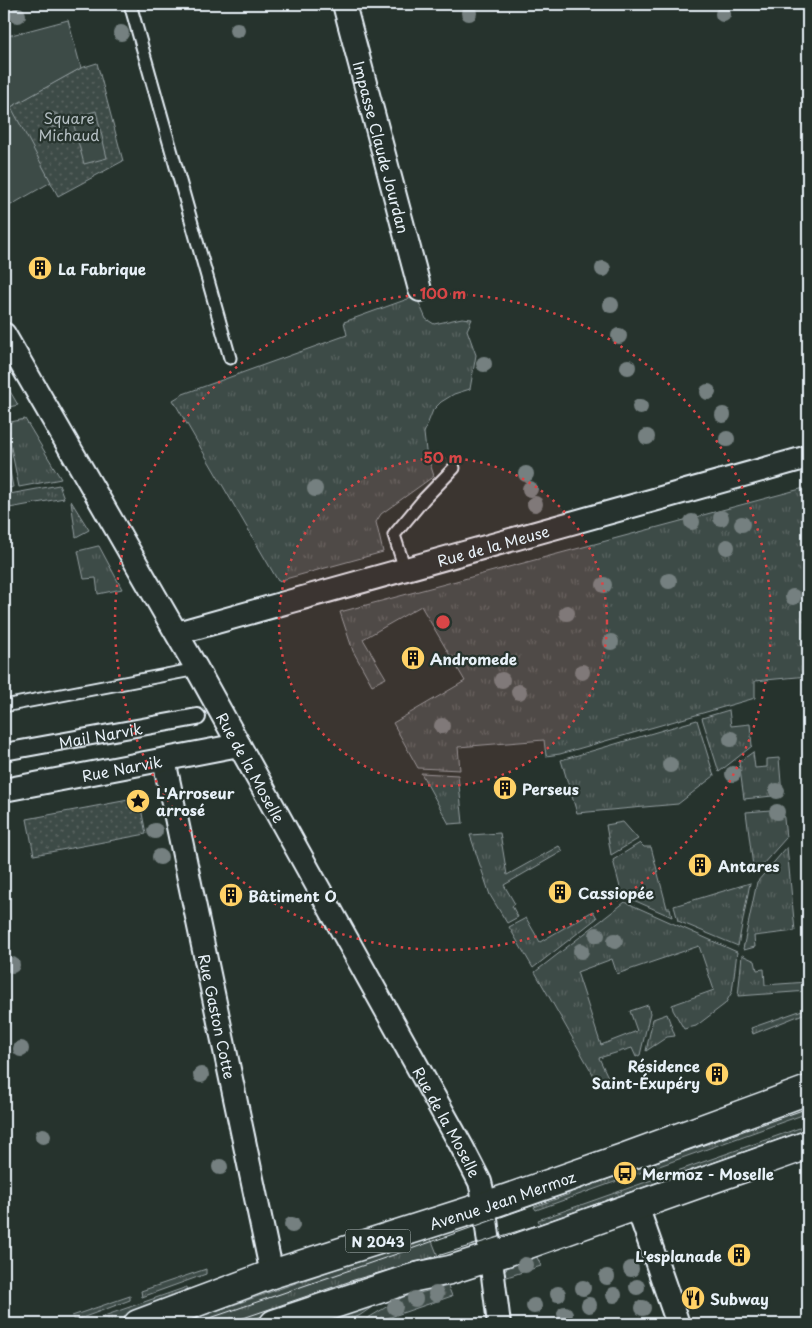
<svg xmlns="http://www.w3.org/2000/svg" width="812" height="1328" font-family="'Playpen Sans',sans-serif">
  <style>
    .grass { fill: url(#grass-tufts); stroke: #939ea0 }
    .park { fill: url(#park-dots); stroke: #939ea0 }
    .garden { fill: #3e4b47; stroke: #939ea0 }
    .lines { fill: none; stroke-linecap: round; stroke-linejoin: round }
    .service-casing { stroke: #e8f1f8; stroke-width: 15 }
    .pedestrian-casing { stroke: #e8f1f8; stroke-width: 20 }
    .minor-casing { stroke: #e8f1f8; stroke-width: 26 }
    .primary-casing { stroke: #e8f1f8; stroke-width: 31 }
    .service { stroke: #26332d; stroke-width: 11 }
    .pedestrian { stroke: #26332d; stroke-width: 16 }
    .minor { stroke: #26332d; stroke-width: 22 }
    .primary { stroke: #26332d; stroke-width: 28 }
    .tram { stroke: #e8f1f8; stroke-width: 1 }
    .tree { fill: #758080 }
    .ring { fill: none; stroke: #d94647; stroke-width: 2.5; stroke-dasharray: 2.5 5 }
    .labels { text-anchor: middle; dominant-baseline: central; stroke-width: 4.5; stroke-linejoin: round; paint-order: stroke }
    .shield { fill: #26332d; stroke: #aeb8bb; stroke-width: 1 }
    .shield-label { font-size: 14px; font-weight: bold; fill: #e8f1f8 }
    .park-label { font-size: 15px; fill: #b5bfc3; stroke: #26332d }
    .street-label { font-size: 15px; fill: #e8f1f8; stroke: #26332d }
    .poi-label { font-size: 15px; font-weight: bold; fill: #e8f1f8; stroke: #26332d; text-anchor: start }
    .centre { fill: #d94647; stroke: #26332d; stroke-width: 2.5 }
    .ring-label { font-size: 15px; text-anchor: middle; font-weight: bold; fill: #d94647; stroke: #26332d; stroke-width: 4.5; stroke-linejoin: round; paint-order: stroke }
  </style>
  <defs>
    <pattern id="grass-tufts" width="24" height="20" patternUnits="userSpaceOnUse" patternTransform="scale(1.25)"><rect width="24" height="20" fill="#3e4b47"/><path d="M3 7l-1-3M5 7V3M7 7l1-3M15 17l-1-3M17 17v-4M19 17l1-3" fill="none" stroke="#5a6562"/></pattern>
    <pattern id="park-dots" width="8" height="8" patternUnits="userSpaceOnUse" patternTransform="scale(1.25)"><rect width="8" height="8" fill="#3e4b47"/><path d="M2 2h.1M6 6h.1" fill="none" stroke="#5a6562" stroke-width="1.8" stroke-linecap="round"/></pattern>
  </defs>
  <rect width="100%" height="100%" fill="#26332d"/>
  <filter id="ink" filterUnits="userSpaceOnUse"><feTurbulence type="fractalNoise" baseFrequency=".02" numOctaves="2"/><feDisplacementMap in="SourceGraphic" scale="10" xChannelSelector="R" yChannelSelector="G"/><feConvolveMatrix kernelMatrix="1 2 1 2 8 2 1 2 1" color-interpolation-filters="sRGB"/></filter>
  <g filter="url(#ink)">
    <path class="grass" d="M416,296L426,319L434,324L462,318L472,319L467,330L476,355L470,389L454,394L441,402L433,410L424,433L426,451L434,476L381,514L376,522L383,552L278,581L173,400L183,394L347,335L344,322Z
      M4,381L18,405L5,408L4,402Z
      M25,419L61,479L19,487L6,423Z
      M4,440L13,487L4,489Z
      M59,485L64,498L4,509V495Z
      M808,487V676L755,681V698L560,754L546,756L544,740L458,747L460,770L418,768L393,723L465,681L421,606L363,639L386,678L372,685L353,651L340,612Z
      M71,501L89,530L76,537Z
      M98,546H99L122,589L98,594L96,578L84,579L78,551Z
      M729,710L731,726L750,724L752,746L719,772L702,718Z
      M697,720L714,776L678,804L577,813L561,760Z
      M753,752L755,768L767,767V759L779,758L782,795L744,799L739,762Z
      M421,773L458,775L463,823L449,824Z
      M783,809L786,838L754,874L746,812Z
      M623,822L638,839L611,855L606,825Z
      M500,833L507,875L559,846L563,851L504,885L515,904L512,906L518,917L507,923L490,895L470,835Z
      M640,843L644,847H651L667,908H670L672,917L622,895L613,860Z
      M787,847L795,931L754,936L755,947L744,950L743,949L757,882Z
      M750,883L738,946L678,921L674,906Z
      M625,902L737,952L732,992L725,1004L696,1026L684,1029L673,1010L672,1005L714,990L699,946L617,974L612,959L577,972L601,1045L637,1031L630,1011L648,1005L650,1013L640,1055L636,1057L632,1048L599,1058L608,1077L598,1083L535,972Z
      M593,911L597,918L533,968L509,927L526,918L540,942Z
      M742,955L755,961L757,970L764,969L765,985L808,982V991L738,996Z
      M808,1008V1012L753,1034L751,1028Z
      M667,1014L675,1036L667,1037L646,1051L653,1019Z
      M808,1104V1113L536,1210L534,1207L570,1194L569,1191Z
      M808,1125V1134L542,1228L538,1220Z
      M430,1236L440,1261L317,1297L239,1324H179Z
      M537,1257L541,1266L504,1278V1271L507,1268Z
      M206,1269V1274L142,1297L141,1291Z
      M448,1286L452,1296L370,1324H358L403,1297Z
      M187,1287L189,1297L113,1324H81Z
      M130,1296V1300L74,1321L72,1316Z
      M385,1298L359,1316L334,1324H308Z"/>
    <path class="park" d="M97,63L123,161L58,196L10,107L81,68Z
      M139,798L146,834L34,855L27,819Z"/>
    <path class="garden" d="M68,20L81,68L11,107L51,182L4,209V37Z
      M96,111L107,158L84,164L72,118Z"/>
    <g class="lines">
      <g class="service-casing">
        <path id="service" d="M130,4L230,358
          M405,569L394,535L424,499L454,468
          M4,706L197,669"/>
      </g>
      <g class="pedestrian-casing">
        <g id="pedestrian">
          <path id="s1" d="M4,752L197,717"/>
        </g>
      </g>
      <g class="minor-casing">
        <g id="minor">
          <path id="s2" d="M344,4L420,290"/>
          <path id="s3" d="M4,334L197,669L462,1147L480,1182L483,1195L499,1324"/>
          <path id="s4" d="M177,633L808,457"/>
          <path id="s5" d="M164,760L272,1274"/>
          <path id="s6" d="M4,790L239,745"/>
          <path d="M637,1206L678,1324"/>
        </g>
      </g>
      <g class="primary-casing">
        <g id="primary">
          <path id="s7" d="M138,1324L272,1274L485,1206L623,1158L808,1090"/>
          <path d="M274,1324L415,1277L450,1270L506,1252L808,1145"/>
        </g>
      </g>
      <use href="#service" class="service"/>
      <use href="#pedestrian" class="pedestrian"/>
      <use href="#minor" class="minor"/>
      <use href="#primary" class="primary"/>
      <path class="tram" d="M193,1324L411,1249L808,1108
        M226,1324L354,1280L444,1254L534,1226L808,1129"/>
    </g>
    <g class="tree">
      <circle cx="469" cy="13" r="8"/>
      <circle cx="723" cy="14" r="8"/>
      <circle cx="18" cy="15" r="8"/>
      <circle cx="237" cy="30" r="8"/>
      <circle cx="121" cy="33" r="8"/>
      <circle cx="53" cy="120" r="8"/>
      <circle cx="603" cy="269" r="8"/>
      <circle cx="611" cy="305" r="8"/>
      <circle cx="619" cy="336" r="8"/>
      <circle cx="484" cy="364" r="8"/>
      <circle cx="628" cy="367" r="8"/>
      <circle cx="708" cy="392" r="8"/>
      <circle cx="640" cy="407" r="8"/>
      <circle cx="723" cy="415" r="8"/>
      <circle cx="647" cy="437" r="8"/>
      <circle cx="727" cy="439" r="8"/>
      <circle cx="526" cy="474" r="8"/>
      <circle cx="315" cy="489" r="8"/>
      <circle cx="530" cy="489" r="8"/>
      <circle cx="535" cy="504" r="8"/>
      <circle cx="721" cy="518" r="8"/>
      <circle cx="692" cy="522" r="8"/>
      <circle cx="742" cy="524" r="8"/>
      <circle cx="727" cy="547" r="8"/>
      <circle cx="669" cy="581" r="8"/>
      <circle cx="604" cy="585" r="8"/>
      <circle cx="793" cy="597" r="8"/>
      <circle cx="567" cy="613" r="8"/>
      <circle cx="611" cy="642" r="8"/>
      <circle cx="582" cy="672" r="8"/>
      <circle cx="502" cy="680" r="8"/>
      <circle cx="519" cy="692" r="8"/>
      <circle cx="442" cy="726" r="8"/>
      <circle cx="731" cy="739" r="8"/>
      <circle cx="670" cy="765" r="8"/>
      <circle cx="733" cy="774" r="8"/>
      <circle cx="777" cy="791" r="8"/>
      <circle cx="777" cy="812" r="8"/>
      <circle cx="155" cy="831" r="8"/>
      <circle cx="160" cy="857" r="8"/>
      <circle cx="597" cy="935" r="8"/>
      <circle cx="615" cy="941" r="8"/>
      <circle cx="581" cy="951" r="8"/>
      <circle cx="12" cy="965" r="8"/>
      <circle cx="21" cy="1049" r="8"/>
      <circle cx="201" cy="1075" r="8"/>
      <circle cx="43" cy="1136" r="8"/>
      <circle cx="220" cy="1167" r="8"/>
      <circle cx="292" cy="1225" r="8"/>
      <circle cx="525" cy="1265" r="8"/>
      <circle cx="631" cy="1269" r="8"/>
      <circle cx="607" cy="1277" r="8"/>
      <circle cx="637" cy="1287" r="8"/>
      <circle cx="583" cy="1288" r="8"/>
      <circle cx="436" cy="1294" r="8"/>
      <circle cx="558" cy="1294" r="8"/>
      <circle cx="614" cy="1295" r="8"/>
      <circle cx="415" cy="1299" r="8"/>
      <circle cx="589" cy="1305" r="8"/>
      <circle cx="534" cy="1306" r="8"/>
      <circle cx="395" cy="1307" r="8"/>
      <circle cx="643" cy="1308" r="8"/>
      <circle cx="565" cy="1314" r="8"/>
    </g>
  </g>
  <circle cx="443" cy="622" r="164" fill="#d94647" fill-opacity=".12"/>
  <g class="ring">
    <circle cx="443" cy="622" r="164"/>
    <circle cx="443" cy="622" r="328"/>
  </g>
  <defs>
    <g id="building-disc" transform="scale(1.25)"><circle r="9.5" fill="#ffd166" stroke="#26332d"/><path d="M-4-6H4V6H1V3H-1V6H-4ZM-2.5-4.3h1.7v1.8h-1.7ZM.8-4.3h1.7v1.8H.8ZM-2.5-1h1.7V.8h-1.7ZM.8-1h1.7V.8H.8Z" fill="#111"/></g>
    <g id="sight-disc" transform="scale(1.25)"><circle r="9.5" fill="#ffd166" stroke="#26332d"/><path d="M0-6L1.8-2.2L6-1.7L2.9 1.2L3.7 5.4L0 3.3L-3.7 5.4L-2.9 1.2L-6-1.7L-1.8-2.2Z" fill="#111"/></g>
    <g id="bus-disc" transform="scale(1.25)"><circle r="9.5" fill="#ffd166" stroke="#26332d"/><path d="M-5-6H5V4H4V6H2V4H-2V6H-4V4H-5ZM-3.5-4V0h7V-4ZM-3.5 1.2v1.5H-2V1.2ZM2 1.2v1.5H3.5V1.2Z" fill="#111"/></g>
    <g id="restaurant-disc" transform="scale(1.25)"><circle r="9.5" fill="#ffd166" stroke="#26332d"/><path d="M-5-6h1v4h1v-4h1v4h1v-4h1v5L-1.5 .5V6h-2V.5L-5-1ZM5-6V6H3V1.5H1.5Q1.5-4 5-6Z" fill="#111"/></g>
  </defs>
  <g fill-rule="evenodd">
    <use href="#building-disc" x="40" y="268"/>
    <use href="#building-disc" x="413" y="658"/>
    <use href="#building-disc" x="505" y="788"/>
    <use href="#sight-disc" x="138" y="801"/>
    <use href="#building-disc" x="700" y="865"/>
    <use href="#building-disc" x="560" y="892"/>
    <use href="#building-disc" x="231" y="895"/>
    <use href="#building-disc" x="717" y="1074"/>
    <use href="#bus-disc" x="625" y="1173"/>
    <use href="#building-disc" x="739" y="1255"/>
    <use href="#restaurant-disc" x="693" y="1298"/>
  </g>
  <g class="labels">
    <rect class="shield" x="345.5" y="1229.5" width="65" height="23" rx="4"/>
    <g class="shield-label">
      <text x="378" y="1241">N 2043</text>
    </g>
    <g class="park-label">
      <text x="69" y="117">Square<tspan x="69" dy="17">Michaud</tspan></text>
    </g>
    <g class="street-label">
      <text stroke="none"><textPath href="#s2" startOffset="148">Impasse Claude Jourdan</textPath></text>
      <text stroke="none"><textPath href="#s4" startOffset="328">Rue de la Meuse</textPath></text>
      <text stroke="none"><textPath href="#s1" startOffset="98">Mail Narvik</textPath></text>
      <text stroke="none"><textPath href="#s3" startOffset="499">Rue de la Moselle</textPath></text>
      <text stroke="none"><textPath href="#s6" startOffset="120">Rue Narvik</textPath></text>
      <text stroke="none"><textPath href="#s5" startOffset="262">Rue Gaston Cotte</textPath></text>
      <text stroke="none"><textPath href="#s3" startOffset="904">Rue de la Moselle</textPath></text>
      <text stroke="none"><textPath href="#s7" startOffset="385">Avenue Jean Mermoz</textPath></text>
    </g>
    <g class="poi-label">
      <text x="58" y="268">La Fabrique</text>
      <text x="430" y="658">Andromede</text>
      <text x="522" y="788">Perseus</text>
      <text x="156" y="792">L'Arroseur<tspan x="156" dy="17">arrosé</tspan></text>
      <text x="718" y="865">Antares</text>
      <text x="578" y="892">Cassiopée</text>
      <text x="248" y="895">Bâtiment O</text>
      <text x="700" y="1065" text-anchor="end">Résidence<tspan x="700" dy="17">Saint-Éxupéry</tspan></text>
      <text x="642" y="1173">Mermoz - Moselle</text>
      <text x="722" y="1255" text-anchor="end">L'esplanade</text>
      <text x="710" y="1298">Subway</text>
    </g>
  </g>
  <circle cx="443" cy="622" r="8" class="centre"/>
  <g class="ring-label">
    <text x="443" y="299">100 m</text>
    <text x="443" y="463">50 m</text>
  </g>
  <rect width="812" height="1328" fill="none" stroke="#26332d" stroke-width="20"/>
  <rect x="10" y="10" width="792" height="1308" fill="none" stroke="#e8f1f8" stroke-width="2" filter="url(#ink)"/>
</svg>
